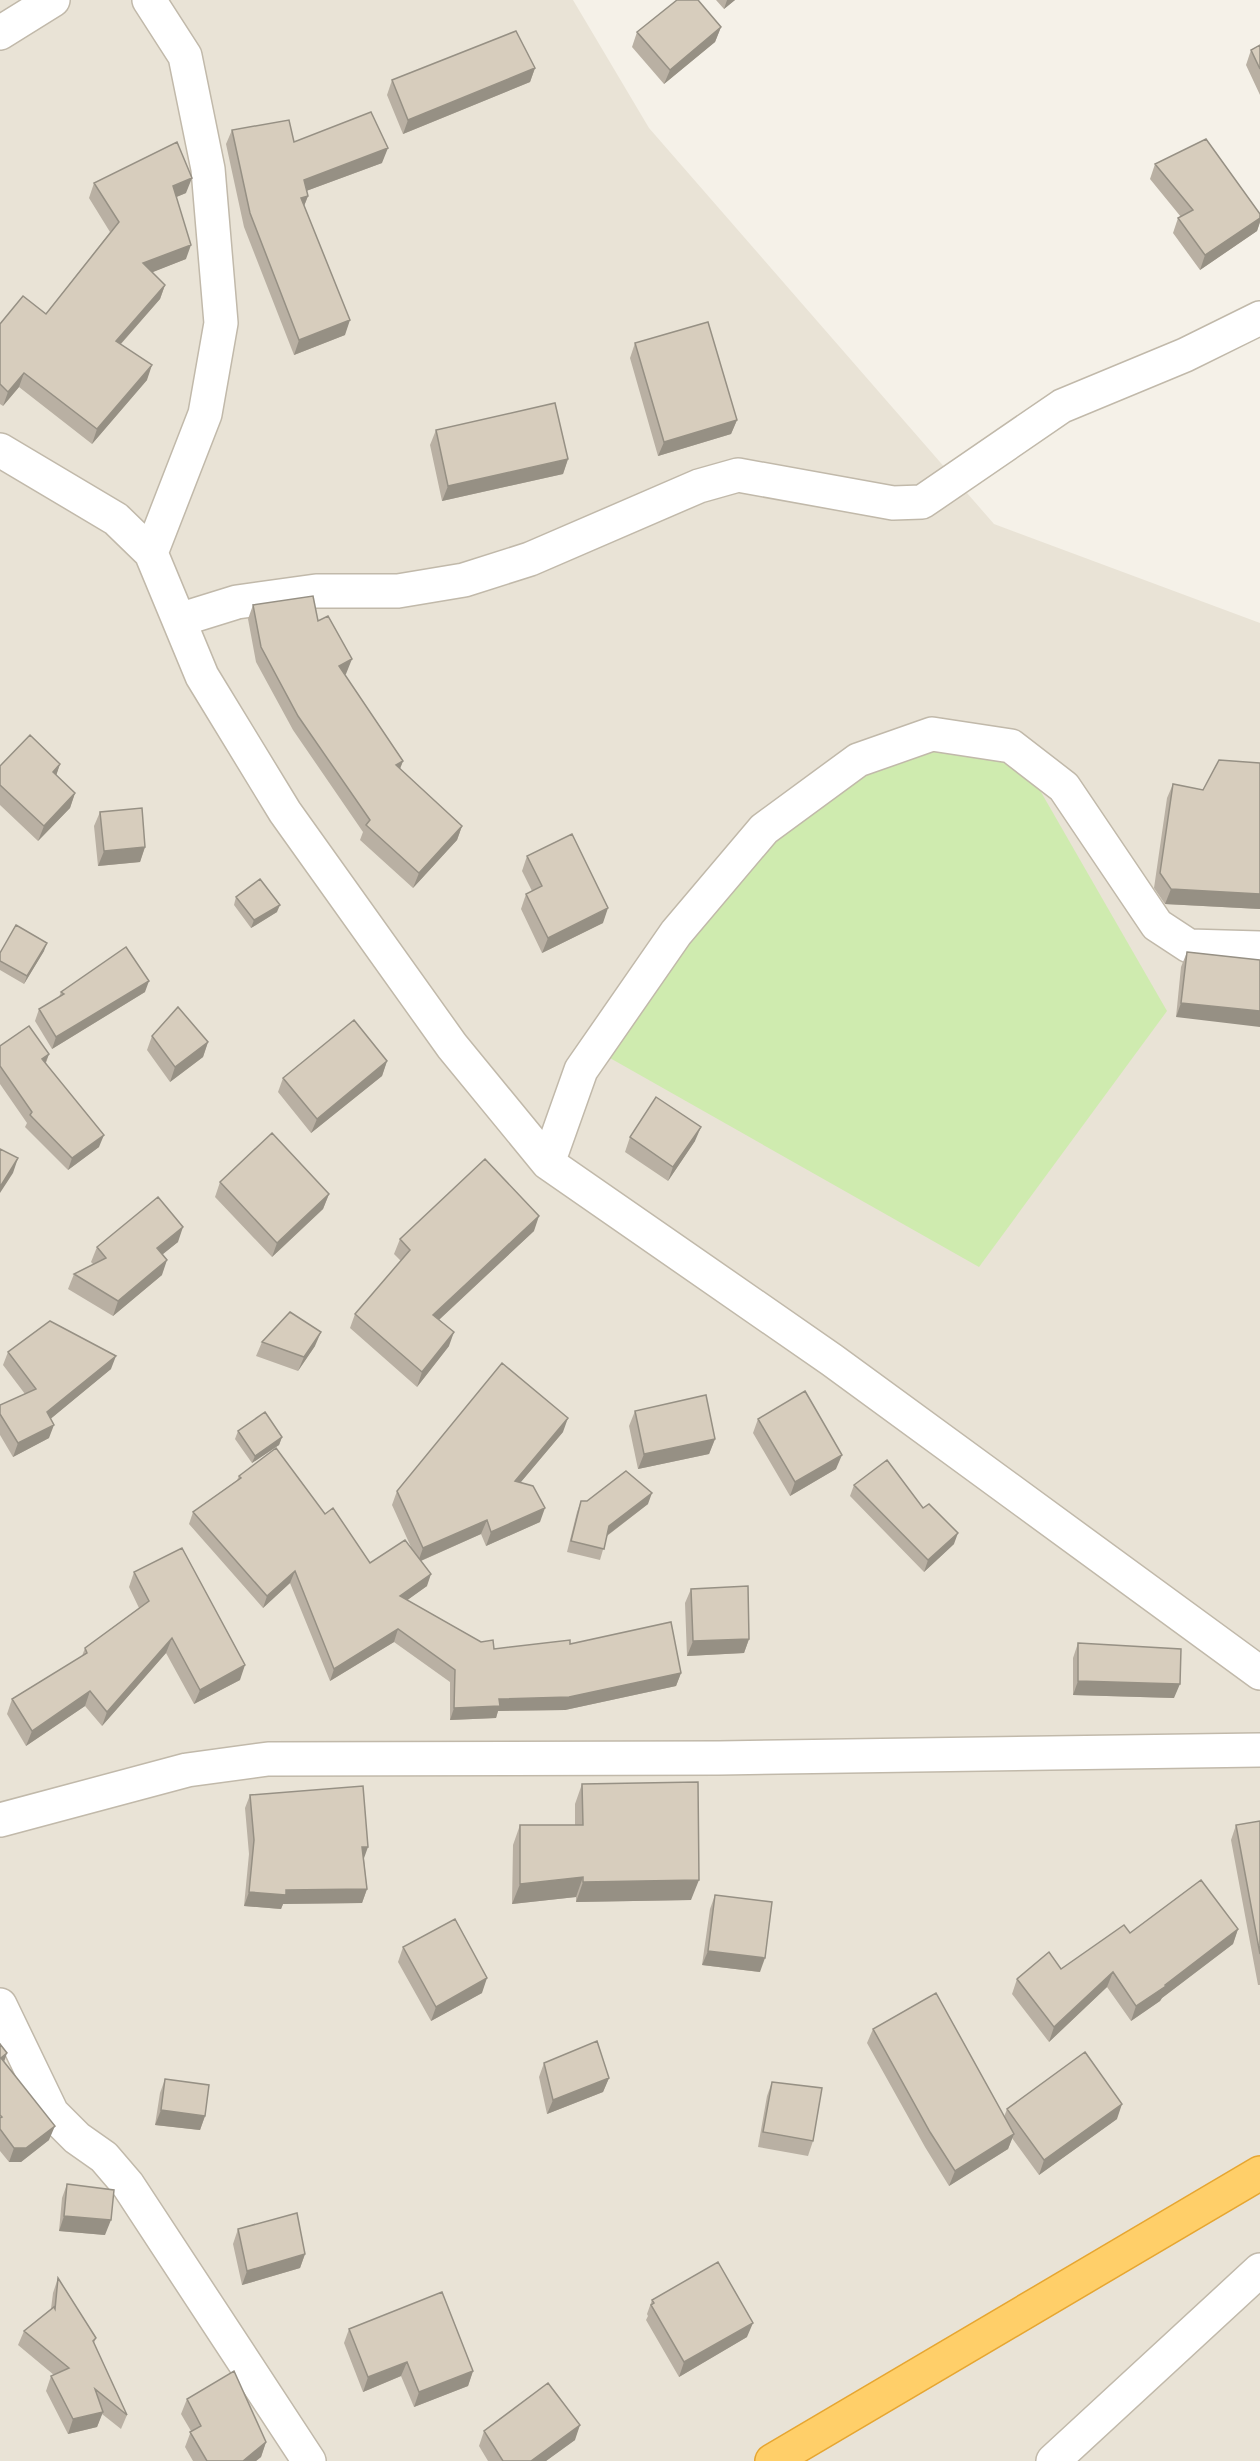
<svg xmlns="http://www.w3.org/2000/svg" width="1260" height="2461" font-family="Roboto,sans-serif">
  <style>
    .residential { fill: #e9e3d6 }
    .green { fill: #cfebaf }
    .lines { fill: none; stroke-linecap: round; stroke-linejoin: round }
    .street-casing { stroke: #c1b9aa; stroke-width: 36 }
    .highway-casing { stroke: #e6a631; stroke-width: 36 }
    .street { stroke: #fff; stroke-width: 33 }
    .highway { stroke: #ffcf69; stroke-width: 33 }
    .wall { fill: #b9b0a3 }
    .shaded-wall { fill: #969084 }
    .building { fill: #d7cdbd; stroke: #969084; stroke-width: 1.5 }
  </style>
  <rect width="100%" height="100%" fill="#f5f1e8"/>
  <path class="residential" d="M0,0H573L649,128L994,524L1260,623V2461H0Z"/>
  <path class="green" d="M925,738L1026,766L1167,1011L979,1267L594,1049L785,819Z"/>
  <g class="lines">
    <g class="street-casing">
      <path id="street" d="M149,0L185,56L208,169L221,323L205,414L151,553
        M0,33L53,0
        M0,450L116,519L151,553L202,676L285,812L452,1046L548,1163L832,1360L1260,1673
        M179,620L237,602L316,591H398L464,580L530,559L699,486L738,475L893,503L922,502L1062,406L1185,355L1260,318
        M548,1163L581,1070L676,933L764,829L858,760L932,734L1011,746L1064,787L1157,925L1189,946L1260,948
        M0,1820L187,1770L268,1759L719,1758L1260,1750
        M0,2005L52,2113L77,2138L104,2157L128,2185L309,2461
        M1053,2461L1260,2270"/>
    </g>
    <g class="highway-casing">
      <path id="highway" d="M772,2461L1260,2173"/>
    </g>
    <use href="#street" class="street"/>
    <use href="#highway" class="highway"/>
  </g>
  <path class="wall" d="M716,0H735L724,9Z
    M721,27L715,42L664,84L632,47L637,32Z
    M1260,45V95L1246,65L1251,50Z
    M535,68L530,82L403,134L387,95L392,80Z
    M232,130L294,142L382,163L306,191L308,196L304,206L345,335L294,355L244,227L226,144Z
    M1155,164L1260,214V222L1257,231L1200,270L1173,233L1178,218L1181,217L1150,179Z
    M94,183L186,193L176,197L186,259L152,272L165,285L160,299L121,344L147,380L92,444L19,387L3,406L0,404V324L46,314L110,232L89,198Z
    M635,343L737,420L731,434L658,456L630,358Z
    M436,430L568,459L563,474L442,501L430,445Z
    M253,605L318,621L346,674L345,675L403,761L400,769L462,826L457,840L413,888L360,840L363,832L293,730L256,662L248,619Z
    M1260,763V909L1165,904L1154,888L1167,798L1173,784L1203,790Z
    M60,764L56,775L75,793L70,808L38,841L0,805V766Z
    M100,812L145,847L140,862L98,866L94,826Z
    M527,856L603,923L542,953L521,909L526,894L532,891L522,871Z
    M236,897L277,912L251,928L234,905Z
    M44,951L24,984L0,970V953Z
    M1187,952L1260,960L1176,1017L1181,967Z
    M61,992H145L52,1049L35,1021L39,1009L59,997Z
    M152,1036L208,1042L203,1057L170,1082L147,1050Z
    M0,1046L49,1054L46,1063L99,1147L68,1170L25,1127L27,1123L0,1084Z
    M387,1061L382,1076L311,1133L278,1092L283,1078Z
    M630,1137L695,1141L668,1181L625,1152Z
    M220,1182L329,1194L323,1209L272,1257L215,1197Z
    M534,1231L439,1320L449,1346L417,1387L350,1328L355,1314L401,1261L394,1254L400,1239Z
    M178,1242L162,1254V1275L113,1316L68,1289L74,1274L93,1264L91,1262L97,1247Z
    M262,1342L315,1346L298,1371L256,1356Z
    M8,1352L111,1369L50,1419L49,1438L13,1457L0,1435V1405L25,1394L3,1365Z
    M635,1411L715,1439L709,1454L638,1469L629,1426Z
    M758,1419L836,1469L790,1496L753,1433Z
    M238,1431L282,1437L279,1445L252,1463L235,1439Z
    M563,1432L520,1483L540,1522L486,1546L481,1534L421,1561L427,1586L407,1600L494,1649L570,1644L681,1673L676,1686L565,1710L498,1711L496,1718L450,1720V1682L394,1642L330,1681L290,1583L263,1608L189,1524L193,1512L237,1480L239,1476L325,1514L370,1563L411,1547L392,1505L397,1491Z
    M854,1485L923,1508L954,1544L924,1572L850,1496Z
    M581,1501L648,1504L607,1536L600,1560L567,1552L577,1512Z
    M134,1572L240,1680L194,1704L166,1653L102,1726L85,1706L26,1746L7,1714L12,1699L82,1656L85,1648L139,1608L129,1587Z
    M691,1589L749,1639L744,1653L687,1656L685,1603Z
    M1078,1643L1174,1698L1073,1695V1658Z
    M582,1784L691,1900L576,1902V1897L512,1904L513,1845L520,1825H575V1804Z
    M250,1795L364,1859L367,1889L362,1903L283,1904L281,1909L244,1906L249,1854L245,1808Z
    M1260,1821V1985H1258L1231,1840L1236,1825Z
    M715,1895L760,1972L702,1965L710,1909Z
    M1238,1929L1233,1944L1162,1998L1160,2001L1131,2021L1107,1987L1049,2042L1012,1994L1017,1979L1061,1969L1130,1933Z
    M403,1947L482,1993L431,2021L398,1962Z
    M873,2029L1004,2117L1007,2109L1117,2119L1039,2175L1012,2138L1008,2149L949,2186L925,2147L867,2043Z
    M0,2044L4,2062L49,2140L21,2162H9L0,2151Z
    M544,2063L609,2078L603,2092L547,2114L539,2077Z
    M165,2079L205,2116L200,2130L155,2125L160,2093Z
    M772,2082L813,2141L808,2156L758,2147L767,2096Z
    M67,2184L105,2235L59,2231L62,2198Z
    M238,2229L305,2254L300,2268L242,2285L233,2244Z
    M58,2278L96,2338L94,2343L127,2415L121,2429L102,2414L97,2427L68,2434L46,2391L51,2376L54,2375L18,2345L24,2331L51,2309L53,2293Z
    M652,2300L747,2337L679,2377L646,2320L648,2316L647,2314Z
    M349,2329L473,2371L468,2386L414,2407L401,2376L363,2392L344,2343Z
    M187,2399L266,2442L261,2457L256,2461H193L185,2447L191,2431L181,2414Z
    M484,2431L575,2440L546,2461H488L479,2446Z"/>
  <path class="shaded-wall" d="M727,0H735L724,9Z
    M721,27L715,42L664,84L670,70Z
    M535,68L530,82L403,134L408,120Z
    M388,148L382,163L298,194L304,180Z
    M192,178L186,193L167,201L173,186Z
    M308,196L302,211L301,198Z
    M1260,218V222L1257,231L1200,270L1205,255Z
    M191,245L186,259L138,278L143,263Z
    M165,285L160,299L110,356L116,341Z
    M350,320L345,335L294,355L299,340Z
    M152,365L147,380L92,444L97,429Z
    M24,373L19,387L3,406L8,392Z
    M737,420L731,434L658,456L664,442Z
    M568,459L563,474L442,501L448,486Z
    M352,659L346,674L333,681L339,666Z
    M403,761L397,776L396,765Z
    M60,764L55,779L53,772Z
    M75,793L70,808L38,841L44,826Z
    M462,826L457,840L413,888L419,873Z
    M145,847L140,862L98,866L104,851Z
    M1171,889L1260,894V909L1165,904Z
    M280,905L277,912L251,928L254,920Z
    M608,908L603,923L542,953L548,938Z
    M47,943L44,951L24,984L27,976Z
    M149,981L145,992L52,1049L56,1037Z
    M1181,1003L1260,1011V1027L1176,1017Z
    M208,1042L203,1057L170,1082L175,1067Z
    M49,1054L44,1066L42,1059Z
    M387,1061L382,1076L311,1133L317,1119Z
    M701,1127L695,1141L668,1181L673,1167Z
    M104,1135L99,1147L68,1170L72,1158Z
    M18,1158L13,1173L0,1193V1187Z
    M329,1194L323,1209L272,1257L277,1243Z
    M539,1216L534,1231L428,1330L433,1315Z
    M183,1227L178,1242L152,1263L157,1248Z
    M167,1260L162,1275L113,1316L118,1301Z
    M321,1332L315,1346L298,1371L304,1357Z
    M454,1332L449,1346L417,1387L422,1372Z
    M116,1356L111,1369L42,1426L47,1412Z
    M568,1418L563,1432L510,1495L515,1481Z
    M54,1425L49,1438L13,1457L18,1443Z
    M282,1437L279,1445L252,1463L255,1456Z
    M715,1439L709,1454L638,1469L644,1454Z
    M842,1455L836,1469L790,1496L795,1482Z
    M652,1493L648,1504L605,1537L609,1526Z
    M545,1508L540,1522L486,1546L491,1532Z
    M487,1520L481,1534L418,1562L423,1548Z
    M958,1533L954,1544L924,1572L928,1560Z
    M295,1571L290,1583L263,1608L267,1596Z
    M431,1574L427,1586L395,1609L400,1596Z
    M398,1629L394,1642L330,1681L334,1669Z
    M172,1638L166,1653L102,1726L107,1712Z
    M749,1639L744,1653L687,1656L693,1641Z
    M245,1665L240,1680L194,1704L200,1690Z
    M681,1673L676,1686L565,1710L498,1711L496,1718L450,1720L454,1708L499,1699Z
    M1078,1681L1180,1684L1174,1698L1073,1695Z
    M90,1691L85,1706L26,1746L32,1731Z
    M362,1847H368L363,1861Z
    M583,1877L576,1897L512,1904L520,1884Z
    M699,1880L691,1900L576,1902L583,1882Z
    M367,1889L362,1903L283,1904L281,1909L244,1906L249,1892L286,1890Z
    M1238,1929L1233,1944L1162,1998L1160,2001L1131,2021L1136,2006Z
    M708,1951L765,1958L760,1972L702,1965Z
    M1113,1972L1107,1987L1049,2042L1054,2027Z
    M487,1978L482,1993L431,2021L436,2007Z
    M7,2053L2,2068L1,2058Z
    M609,2078L603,2092L547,2114L553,2100Z
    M1122,2104L1117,2119L1039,2175L1044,2160Z
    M161,2110L205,2116L200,2130L155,2125Z
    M55,2126L49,2140L21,2162H9L14,2148Z
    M1014,2134L1008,2149L949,2186L955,2171Z
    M64,2216L111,2220L105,2235L59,2231Z
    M305,2254L300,2268L242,2285L247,2271Z
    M753,2323L747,2337L679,2377L684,2362Z
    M407,2362L401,2376L363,2392L368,2377Z
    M473,2371L468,2386L414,2407L419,2392Z
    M103,2412L97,2427L68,2434L73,2419Z
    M580,2425L575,2440L546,2461H531Z
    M266,2442L261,2457L256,2461H243Z"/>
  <path class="building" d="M677,0H698L721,27L670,70L637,32Z
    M516,31L535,68L408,120L392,80Z
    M1260,45V69L1251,50Z
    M371,112L388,148L304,180L308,196L301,198L350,320L299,340L250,213L232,130L289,120L294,142Z
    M1206,139L1260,214V218L1205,255L1178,218L1193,210L1155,164Z
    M177,142L192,178L173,186L191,245L143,263L165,285L116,341L152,365L97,429L24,373L8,392L0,384V324L23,296L46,314L119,222L94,183Z
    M708,322L737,420L664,442L635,343Z
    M555,403L568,459L448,486L436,430Z
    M313,596L318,621L328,616L352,659L339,666L403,761L396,765L462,826L419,873L366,825L370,820L298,716L261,647L253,605Z
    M30,735L60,764L53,772L75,793L44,826L0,785V766Z
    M1219,760L1260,763V894L1171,889L1160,873L1173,784L1203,790Z
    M142,808L145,847L104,851L100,812Z
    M572,834L608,908L548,938L526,894L542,886L527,856Z
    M260,879L280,905L254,920L236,897Z
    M16,925L47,943L27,976L0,961V953Z
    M126,947L149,981L56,1037L39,1009L64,994L61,992Z
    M1187,952L1260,960V1011L1181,1003Z
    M178,1007L208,1042L175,1067L152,1036Z
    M354,1020L387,1061L317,1119L283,1078Z
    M29,1026L49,1054L42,1059L104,1135L72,1158L30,1115L32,1112L0,1066V1046Z
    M656,1097L701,1127L673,1167L630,1137Z
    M272,1133L329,1194L277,1243L220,1182Z
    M0,1149L18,1158L0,1187Z
    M485,1159L539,1216L433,1315L454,1332L422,1372L355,1314L410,1250L400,1239Z
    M158,1197L183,1227L157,1248L167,1260L118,1301L74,1274L106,1258L97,1247Z
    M290,1312L321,1332L304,1357L262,1342Z
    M50,1321L116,1356L47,1412L54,1425L18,1443L0,1414V1405L36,1389L8,1352Z
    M502,1363L568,1418L515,1481L533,1486L545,1508L491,1532L487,1520L423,1548L397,1491Z
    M805,1391L842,1455L795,1482L758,1419Z
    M706,1395L715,1439L644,1454L635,1411Z
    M265,1412L282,1437L255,1456L238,1431Z
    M276,1448L325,1514L333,1508L370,1563L405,1540L431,1574L400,1596L481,1642L493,1640L494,1649L570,1640V1644L671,1622L681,1673L569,1697L499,1699L500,1706L454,1708L455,1670L398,1629L334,1669L295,1571L267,1596L193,1512L241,1478L239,1476Z
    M887,1460L923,1508L929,1504L958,1533L928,1560L854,1485Z
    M626,1471L652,1493L609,1526L604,1549L571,1541L581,1501H587Z
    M182,1548L245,1665L200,1690L172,1638L107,1712L90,1691L32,1731L12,1699L87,1653L85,1648L149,1601L134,1572Z
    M748,1586L749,1639L693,1641L691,1589Z
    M1078,1643L1181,1649L1180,1684L1078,1681Z
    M698,1782L699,1880L583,1882V1877L520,1884V1825H583L582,1784Z
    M363,1786L368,1847H362L367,1889L286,1890V1895L249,1892L254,1840L250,1795Z
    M1260,1821V1954L1236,1825Z
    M1201,1880L1238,1929L1165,1985L1166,1986L1136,2006L1113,1972L1054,2027L1017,1979L1049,1952L1061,1969L1124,1925L1130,1933Z
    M715,1895L772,1902L765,1958L708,1951Z
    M455,1919L487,1978L436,2007L403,1947Z
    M936,1993L1014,2134L955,2171L930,2132L873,2029Z
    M597,2041L609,2078L553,2100L544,2063Z
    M0,2044L7,2053L1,2058L55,2126L26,2148H14L0,2129V2118L2,2117L0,2115Z
    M1085,2052L1122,2104L1044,2160L1007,2109Z
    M165,2079L209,2085L205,2116L161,2110Z
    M772,2082L822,2088L813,2141L763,2132Z
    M67,2184L114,2190L111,2220L64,2216Z
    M297,2213L305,2254L247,2271L238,2229Z
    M718,2262L753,2323L684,2362L651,2305L654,2303L652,2300Z
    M58,2278L96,2338L93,2341L127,2415L95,2389L103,2412L73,2419L51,2376L69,2368L24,2331L54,2307L55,2309Z
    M442,2292L473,2371L419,2392L407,2362L368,2377L349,2329Z
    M234,2371L266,2442L243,2461H207L190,2432L201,2426L187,2399Z
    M548,2383L580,2425L531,2461H503L484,2431Z"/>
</svg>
